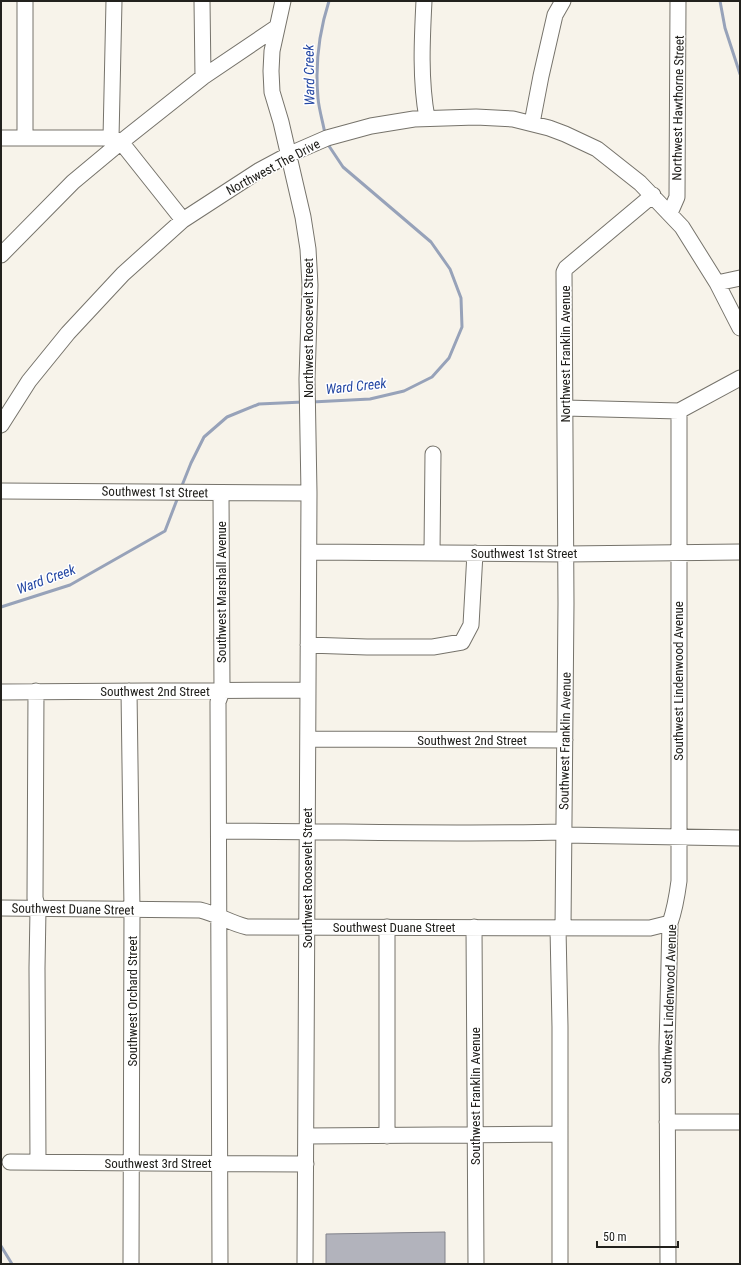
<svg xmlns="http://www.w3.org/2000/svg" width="741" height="1265" font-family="'Roboto Condensed',sans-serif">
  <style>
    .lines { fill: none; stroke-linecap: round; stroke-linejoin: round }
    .stream { stroke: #97a2b9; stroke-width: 3 }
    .building { fill: #b2b3bc; stroke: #82838b }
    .minor-casing { stroke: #76736b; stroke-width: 17 }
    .minor { stroke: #fff; stroke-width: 15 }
    .labels { text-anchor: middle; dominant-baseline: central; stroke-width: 3; stroke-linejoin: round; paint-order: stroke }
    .street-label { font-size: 13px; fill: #22211d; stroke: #fff }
    .water-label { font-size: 14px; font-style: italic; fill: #2447a3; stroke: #fff }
  </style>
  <rect width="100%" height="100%" fill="#f7f3ea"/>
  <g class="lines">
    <path class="stream" d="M720,1L725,28L740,74
      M325,134C323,122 319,110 318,98C315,65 319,32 329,1
      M312,402L370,399L404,391L432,377L449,358L462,327L461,298L450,269L431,242L343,167L327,143
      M181,488L191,463L204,437L227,417L259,404L303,402
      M1,607L70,585L165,531L178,497
      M1,1246L12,1264"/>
  </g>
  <path class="building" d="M445,1232V1264H326V1234Z"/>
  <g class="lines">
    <g class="minor-casing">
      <path id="minor" d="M25,1V138
        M202,1L203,77
        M283,1L272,51L271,71L272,92L281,122L303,217L308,249L310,285L307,379L309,493L305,1264
        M424,1C422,40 420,80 427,118
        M532,123L541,76L555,15L563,1
        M1,138H111L121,142L183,220
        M111,138L114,1
        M670,213L677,197L678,1
        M1,255L73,182L121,142L203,77L277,27
        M717,283L740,278
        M565,408L679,411L740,378
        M1,425L29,381L68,333L123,274L183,220L260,170L288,155L327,138L371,126L414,119L476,117L513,119L549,128L565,134L597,149L640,183L682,227L717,283L740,328
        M1,491L309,493
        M309,552L566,554L740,552
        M432,552L433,454
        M308,645L367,647H433L462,642L471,625L475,553
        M36,691L35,898L38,909L37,968L38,1162
        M129,691L132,910L131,1264
        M1,692L308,690
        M308,739L565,740
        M219,831C334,831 449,835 564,832
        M564,835L740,838
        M1,908L200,910C217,914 230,923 247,927L650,928L670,923
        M474,927L476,1264
        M558,928L560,1027V1264
        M563,928L566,603L564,272L566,268L653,195
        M667,1122H740
        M306,1136L560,1134
        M387,1136V927
        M10,1162L306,1164
        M220,1264L218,702L222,691L221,493
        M668,1264L667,1047L670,923C675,909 677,896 679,881V411"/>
    </g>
    <use href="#minor" class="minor"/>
  </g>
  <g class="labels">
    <g class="street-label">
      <text transform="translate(678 108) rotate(-89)">Northwest Hawthorne Street</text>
      <text transform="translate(273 167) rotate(-28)">Northwest The Drive</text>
      <text transform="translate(308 328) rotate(-90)">Northwest Roosevelt Street</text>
      <text transform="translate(565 354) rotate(-90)">Northwest Franklin Avenue</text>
      <text transform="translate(155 492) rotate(1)">Southwest 1st Street</text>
      <text x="524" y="553">Southwest 1st Street</text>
      <text transform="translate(221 592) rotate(-90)">Southwest Marshall Avenue</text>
      <text transform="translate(678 681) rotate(-90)">Southwest Lindenwood Avenue</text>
      <text x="155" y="691">Southwest 2nd Street</text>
      <text x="472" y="740">Southwest 2nd Street</text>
      <text transform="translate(565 741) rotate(-89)">Southwest Franklin Avenue</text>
      <text transform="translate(307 878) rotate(-90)">Southwest Roosevelt Street</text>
      <text transform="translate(73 909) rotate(1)">Southwest Duane Street</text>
      <text x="394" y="927">Southwest Duane Street</text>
      <text transform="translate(132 1001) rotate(-90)">Southwest Orchard Street</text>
      <text transform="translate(669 1004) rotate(-88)">Southwest Lindenwood Avenue</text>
      <text transform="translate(475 1096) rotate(-90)">Southwest Franklin Avenue</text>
      <text x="158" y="1163">Southwest 3rd Street</text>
    </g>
    <g class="water-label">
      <text transform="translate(309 75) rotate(-91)">Ward Creek</text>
      <text transform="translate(356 386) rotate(-6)">Ward Creek</text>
      <text transform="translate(46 579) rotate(-20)">Ward Creek</text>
    </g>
  </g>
  <rect width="741" height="1265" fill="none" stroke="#22211d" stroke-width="4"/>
  <path d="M597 1241v6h81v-6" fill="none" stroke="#22211d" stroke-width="2"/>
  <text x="603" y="1241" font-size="12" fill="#22211d" stroke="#ffffff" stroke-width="3" paint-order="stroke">50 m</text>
</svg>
